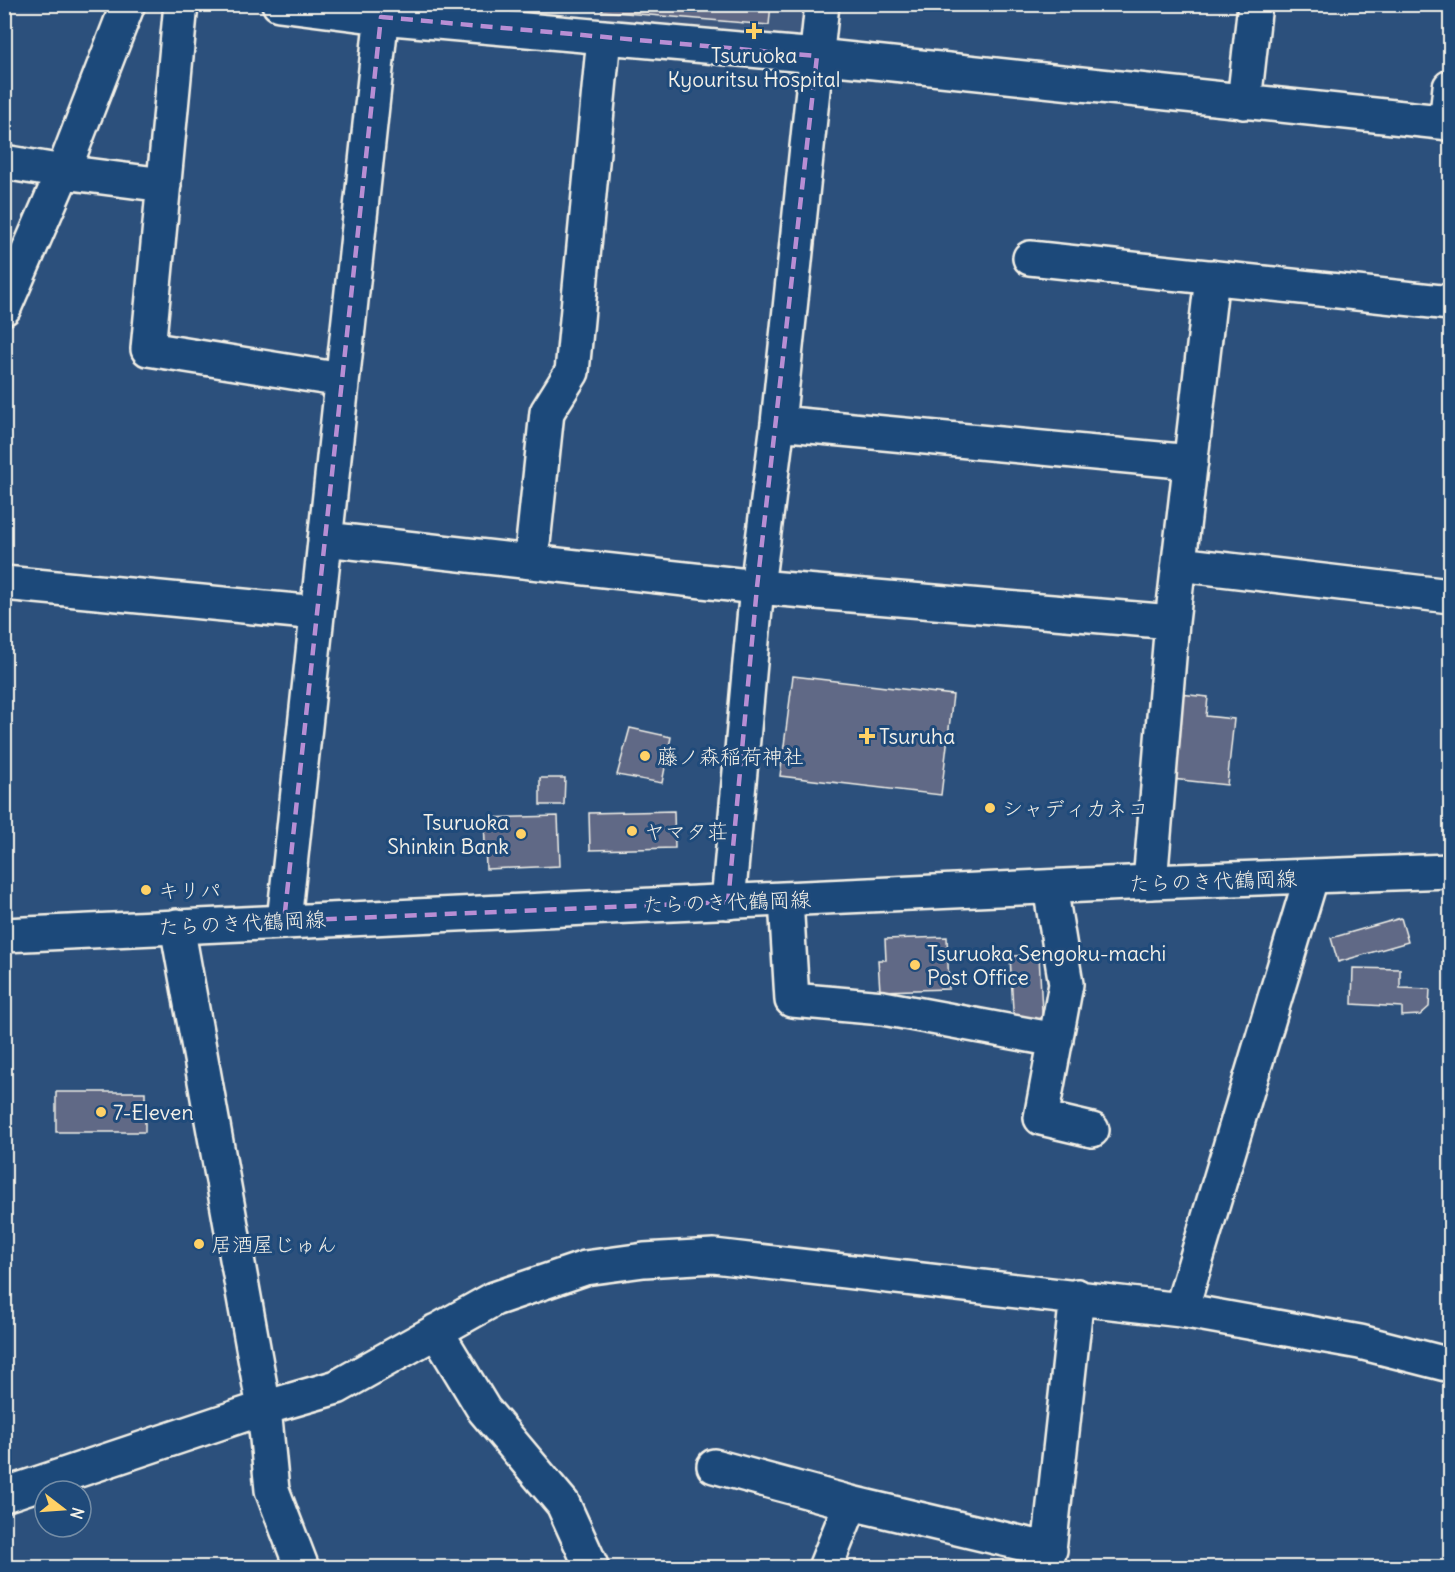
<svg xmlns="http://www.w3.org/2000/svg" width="1455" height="1572" font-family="Delius,'Klee One',sans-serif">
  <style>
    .built { fill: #3c587f }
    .building { fill: #616986; stroke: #f4f1e8; stroke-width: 1.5 }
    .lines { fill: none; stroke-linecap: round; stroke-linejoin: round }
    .minor-casing { stroke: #f4f1e8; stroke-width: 38 }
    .major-casing { stroke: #f4f1e8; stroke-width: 38 }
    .minor { stroke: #1f4a7a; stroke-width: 33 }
    .major { stroke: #1f4a7a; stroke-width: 33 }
    .marked { fill: none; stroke: #b88ed4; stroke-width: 4.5; stroke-dasharray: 12 8; stroke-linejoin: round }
    .poi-dot { fill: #ffd166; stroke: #1f4a7a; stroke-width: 2 }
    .labels { text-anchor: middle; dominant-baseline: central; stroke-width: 6; stroke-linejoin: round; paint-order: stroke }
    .poi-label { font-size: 21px; fill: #f4f1e8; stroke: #1f4a7a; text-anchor: start }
    .street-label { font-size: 21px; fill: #f4f1e8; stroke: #1f4a7a }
  </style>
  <rect width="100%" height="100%" fill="#2c507c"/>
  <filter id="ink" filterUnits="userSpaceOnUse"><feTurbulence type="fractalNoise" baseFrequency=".0167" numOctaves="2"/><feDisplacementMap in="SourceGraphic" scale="12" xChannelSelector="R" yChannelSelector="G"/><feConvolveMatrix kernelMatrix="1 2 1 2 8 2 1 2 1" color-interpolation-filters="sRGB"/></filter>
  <g filter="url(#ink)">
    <path class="built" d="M603,5H808L804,40L601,21Z"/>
    <path class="building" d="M603,4H771L769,25L602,11Z
      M793,676L953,695L941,795L780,776Z
      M1180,694L1208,697L1206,716L1234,719L1227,785L1172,779Z
      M630,728L671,737L662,783L617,775Z
      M540,778H565L564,805H540Z
      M674,811L675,848L590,850L589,813Z
      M558,816L560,866L486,869L484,818Z
      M1401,918L1408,942L1338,962L1331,938Z
      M947,937L949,989L880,991L878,960H886L885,939Z
      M1039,955L1043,1030L1014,1028L1010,956Z
      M1353,968L1400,969V988L1430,989L1429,1007L1420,1015L1402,1016V1007L1352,1004Z
      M56,1092H145V1132H56Z"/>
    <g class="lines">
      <g class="minor-casing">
        <path id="minor" d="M181,4L148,349L342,380
          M279,4L381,17L817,56L1450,123
          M1244,102L1255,4
          M1446,123L1450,87
          M4,162L63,172L164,185
          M1030,258L1450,303
          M4,308L63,172L128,4
          M778,423L1191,462
          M325,539L757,587L1172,622L1150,882
          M531,562L547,412L572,372L604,37
          M1179,564L1450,596
          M4,583L317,613
          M1172,622L1212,277
          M1050,887L1066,984L1041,1118L1092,1130
          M786,900L792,1000L883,1008L1056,1040
          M728,902L757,587L778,423L822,4
          M284,921L383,4
          M177,926L264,1408L272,1490L302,1568
          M1181,1310L1311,878
          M436,1331L484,1410L563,1504L592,1568
          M714,1466L851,1503L1050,1550
          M4,1495L264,1408L337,1387L494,1299L585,1268L644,1260L714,1256L1181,1310L1360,1342L1450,1365
          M825,1568L851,1503
          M1047,1568L1077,1296"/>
      </g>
      <g class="major-casing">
        <path id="major" d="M4,935L1150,882L1450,871"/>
      </g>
      <use href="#minor" class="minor"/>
      <use href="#major" class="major"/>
    </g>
  </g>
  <path class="marked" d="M381,17L817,56L757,587L728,902L284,921Z"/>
  <g class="poi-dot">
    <path d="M751 22h6v6h6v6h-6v6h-6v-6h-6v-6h6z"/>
    <path d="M864 727h6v6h6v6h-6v6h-6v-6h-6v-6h6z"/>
    <circle cx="645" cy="756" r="6"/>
    <circle cx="990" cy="808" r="6"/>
    <circle cx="632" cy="831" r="6"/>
    <circle cx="521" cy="834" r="6"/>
    <circle cx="146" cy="890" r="6"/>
    <circle cx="915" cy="965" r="6"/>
    <circle cx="101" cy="1112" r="6"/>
    <circle cx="199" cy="1244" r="6"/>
  </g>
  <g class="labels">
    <g class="poi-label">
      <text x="754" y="55" text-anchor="middle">Tsuruoka<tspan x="754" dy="24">Kyouritsu Hospital</tspan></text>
      <text x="879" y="736">Tsuruha</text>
      <text x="657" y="756">藤ノ森稲荷神社</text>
      <text x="1002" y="808">シャディカネコ</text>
      <text x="509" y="822" text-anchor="end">Tsuruoka<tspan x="509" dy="24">Shinkin Bank</tspan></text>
      <text x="644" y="831">ヤマタ荘</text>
      <text x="158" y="890">キリパ</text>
      <text x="927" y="953">Tsuruoka Sengoku-machi<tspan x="927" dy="24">Post Office</tspan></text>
      <text x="113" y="1112">7-Eleven</text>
      <text x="211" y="1244">居酒屋じゅん</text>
    </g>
    <g class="street-label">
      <text transform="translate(1213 881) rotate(-2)">たらのき代鶴岡線</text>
      <text transform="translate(727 902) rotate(-2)">たらのき代鶴岡線</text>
      <text transform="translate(242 923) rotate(-3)">たらのき代鶴岡線</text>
    </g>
  </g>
  <rect width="1455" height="1572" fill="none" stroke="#1f4a7a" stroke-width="24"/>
  <rect x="12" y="12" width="1431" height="1548" fill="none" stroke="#f4f1e8" stroke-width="2" filter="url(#ink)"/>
  <g transform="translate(63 1509) rotate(107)"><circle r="28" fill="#1f4a7a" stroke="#748da6" stroke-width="1.5"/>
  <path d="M0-4.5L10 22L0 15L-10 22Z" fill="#ffd166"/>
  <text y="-9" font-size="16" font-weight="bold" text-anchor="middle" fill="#f4f1e8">N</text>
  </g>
</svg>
